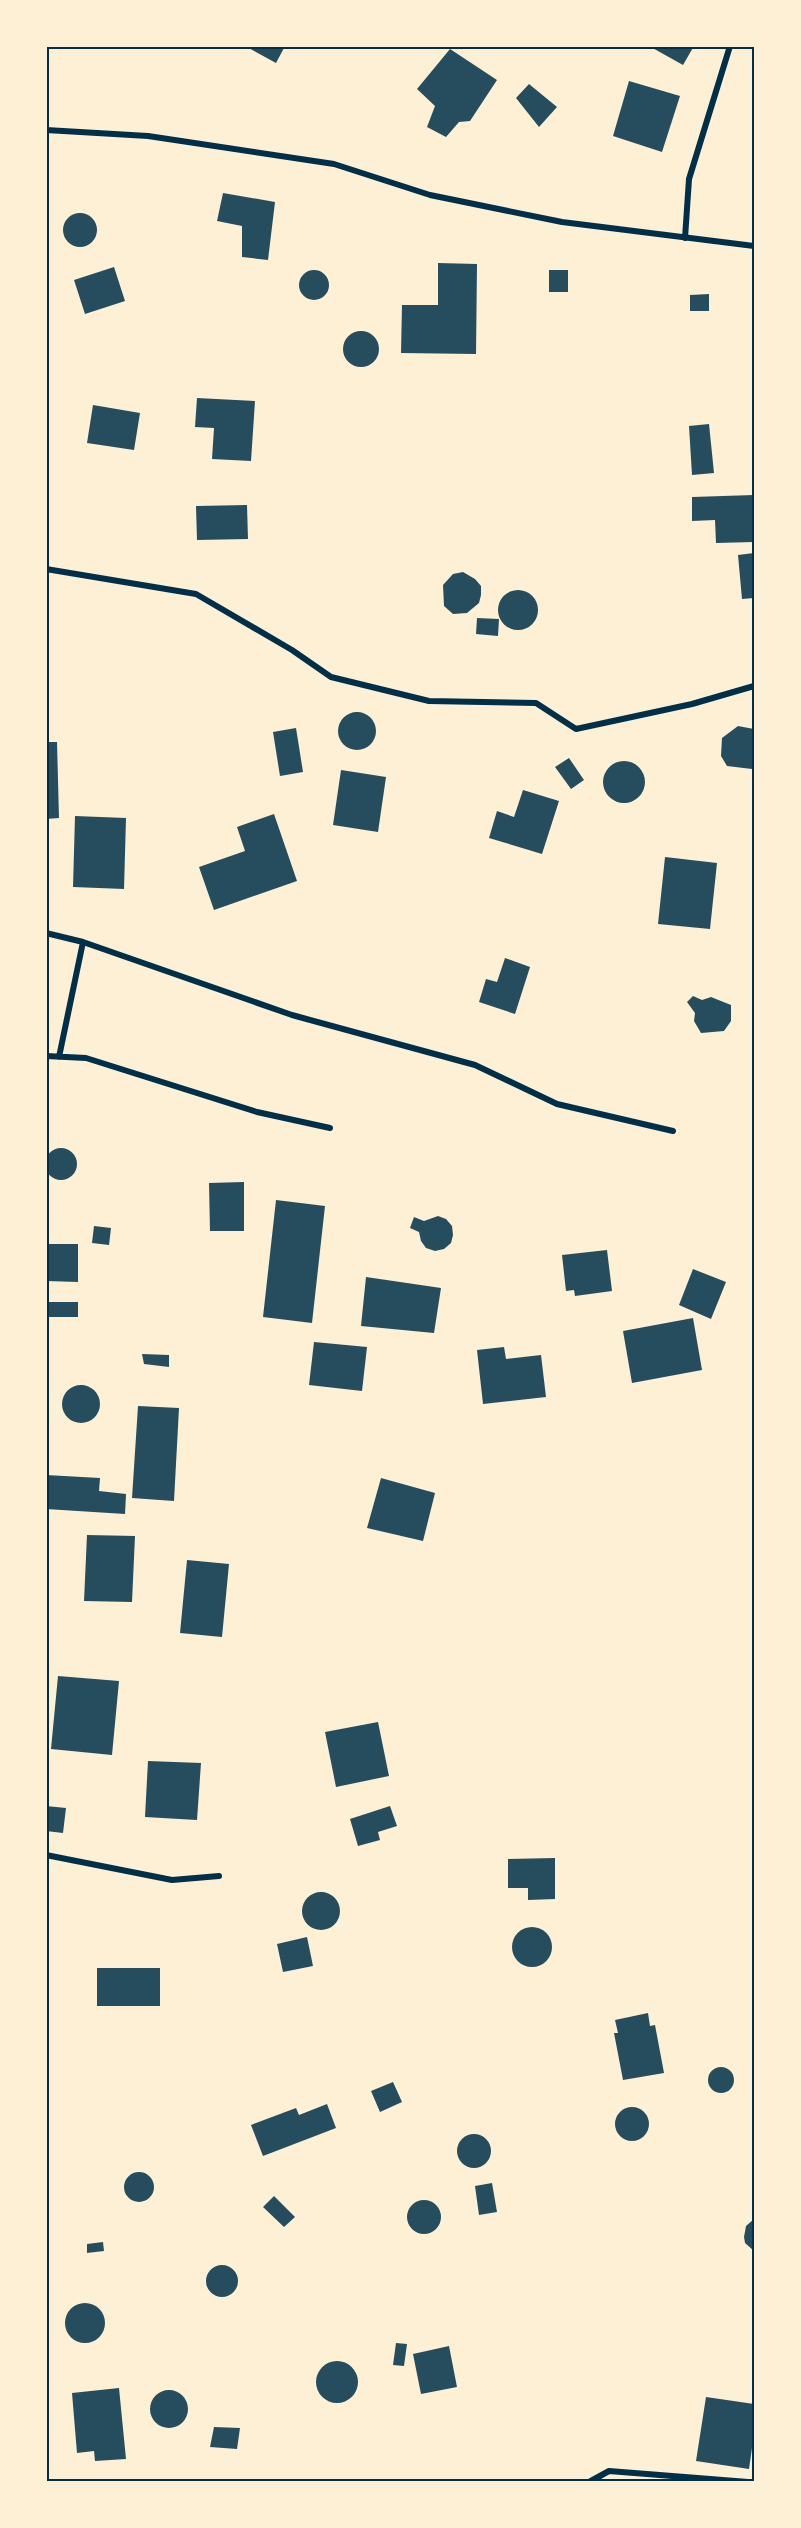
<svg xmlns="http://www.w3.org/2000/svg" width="801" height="2528" font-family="'Alegreya Sans',sans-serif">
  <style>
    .building { fill: #264d5e }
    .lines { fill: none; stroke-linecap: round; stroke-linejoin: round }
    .minor { stroke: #003049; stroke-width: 6 }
    .neatline { fill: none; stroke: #003049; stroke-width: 2 }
  </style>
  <rect width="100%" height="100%" fill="#fdf0d5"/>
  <path class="building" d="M245,46H285L276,63Z
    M649,46H694L683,65Z
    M450,49L497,80L470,121L459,122L446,137L427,127L435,106L417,89Z
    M629,81L680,96L662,152L613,136Z
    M529,84L557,107L539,127L516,98Z
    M223,193L275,202L268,260L242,257V226L217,221Z
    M63 230a17 17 0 1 1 34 0a17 17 0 1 1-34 0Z
    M438,263L477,264L476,354L401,353L402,305H438Z
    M114,267L125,301L85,314L74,280Z
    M549,270H568V292H549Z
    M299 285a15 15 0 1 1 30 0a15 15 0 1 1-30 0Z
    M709,294V311H690V295Z
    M343 349a18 18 0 1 1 36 0a18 18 0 1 1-36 0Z
    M197,398L255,401L251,461L212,459L214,428L195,427Z
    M93,405L140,413L134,450L87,443Z
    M709,424L714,473L692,475L689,426Z
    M754,495V542L716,543L715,520L692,521V497Z
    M247,505L248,539L197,540L196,506Z
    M754,553V598L742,599L738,555Z
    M463,572L475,579L481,586V595L479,603L467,613L453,614L444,606L443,585L453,574Z
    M498 610a20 20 0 1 1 40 0a20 20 0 1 1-40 0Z
    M477,618L499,619L498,636L476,634Z
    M338 731a19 19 0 1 1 38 0a19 19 0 1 1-38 0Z
    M738,726L754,729V767L752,769L727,766L721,756L722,738Z
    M296,728L303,772L280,776L273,732Z
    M46,742H57L59,818L46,819Z
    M569,758L584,780L571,789L555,767Z
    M603 782a21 21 0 1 1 42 0a21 21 0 1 1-42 0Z
    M341,770L386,777L378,832L333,825Z
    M523,790L559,801L542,854L489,838L497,811L514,817Z
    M274,814L297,881L214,910L199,867L245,851L237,827Z
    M75,816L126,818L124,889L73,887Z
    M665,857L717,863L710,929L658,924Z
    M505,958L530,967L515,1014L479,1002L486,979L497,982Z
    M693,996L702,1000L711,997L731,1005V1021L724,1031L701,1033L694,1021L695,1013L687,1002Z
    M45 1164a16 16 0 1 1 32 0a16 16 0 1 1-32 0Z
    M244,1182V1231H210L209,1183Z
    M276,1200L325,1206L312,1323L263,1317Z
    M438,1216L446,1219L452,1226L453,1235L451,1243L444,1249L435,1251L426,1248L421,1241L419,1232L410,1228L414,1217L424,1221Z
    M94,1226L111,1228L109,1245L92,1243Z
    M46,1244H78V1282L46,1281Z
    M607,1250L612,1291L575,1296L574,1290L566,1291L562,1255Z
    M693,1269L726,1282L711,1319L679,1305Z
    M366,1277L441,1288L434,1333L361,1326Z
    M48,1302H78V1317H48Z
    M693,1318L702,1370L632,1383L623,1331Z
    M314,1342L367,1347L362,1391L309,1385Z
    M504,1347L506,1359L541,1355L546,1397L483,1404L477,1350Z
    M142,1354L169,1355V1367L144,1364Z
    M62 1404a19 19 0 1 1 38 0a19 19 0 1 1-38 0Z
    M138,1406L179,1408L174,1501L132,1498Z
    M46,1475L100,1478L99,1491L126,1494L125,1514L46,1509Z
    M381,1478L435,1493L423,1541L367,1528Z
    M87,1535L135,1536L132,1602L84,1601Z
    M187,1560L229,1564L222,1637L180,1633Z
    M58,1676L119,1681L112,1755L51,1749Z
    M378,1722L389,1776L336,1787L325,1732Z
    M148,1761L201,1763L197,1820L145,1817Z
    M46,1806L66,1808L63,1833L46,1831Z
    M390,1806L397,1826L378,1832L380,1840L358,1846L350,1819Z
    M555,1858V1899L528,1900V1888H508V1859Z
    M302 1911a19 19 0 1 1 38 0a19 19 0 1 1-38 0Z
    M512 1947a20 20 0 1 1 40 0a20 20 0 1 1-40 0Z
    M307,1937L313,1966L283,1972L277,1944Z
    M97,1968H160V2006H97Z
    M648,2013L650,2026L655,2025L664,2073L623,2080L614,2033H618L615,2020Z
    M708 2080a13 13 0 1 1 26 0a13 13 0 1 1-26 0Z
    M393,2082L402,2102L380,2112L371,2091Z
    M327,2104L336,2128L263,2156L251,2125L296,2108L299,2115Z
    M615 2124a17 17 0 1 1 34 0a17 17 0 1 1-34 0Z
    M457 2151a17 17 0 1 1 34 0a17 17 0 1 1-34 0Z
    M124 2187a15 15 0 1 1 30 0a15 15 0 1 1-30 0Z
    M492,2183L497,2212L479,2215L475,2186Z
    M274,2196L295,2217L284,2227L263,2207Z
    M407 2217a17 17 0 1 1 34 0a17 17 0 1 1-34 0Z
    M754,2219V2251L745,2243L744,2237L746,2226Z
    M103,2242L104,2251L87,2253V2244Z
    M206 2281a16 16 0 1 1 32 0a16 16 0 1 1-32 0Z
    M65 2323a20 20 0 1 1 40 0a20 20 0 1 1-40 0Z
    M396,2343L407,2344L404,2366L393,2365Z
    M449,2346L457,2387L421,2394L413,2354Z
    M316 2382a21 21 0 1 1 42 0a21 21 0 1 1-42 0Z
    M119,2388L126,2459L95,2461L94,2451L77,2453L72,2393Z
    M150 2409a19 19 0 1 1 38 0a19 19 0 1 1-38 0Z
    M706,2397L754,2404V2434L749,2469L696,2461Z
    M214,2427L240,2428L237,2449L210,2447Z"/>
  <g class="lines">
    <path class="minor" d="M46,130L148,136L334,164L430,195L562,222L754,246
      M685,238L689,179L730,46
      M46,569L196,594L292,650L331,677L429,701L536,703L576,729L692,704L754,686
      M46,933L83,942L292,1015L475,1065L557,1104L673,1131
      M46,1056L86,1058L257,1112L330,1128
      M59,1057L83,942
      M46,1855L172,1880L219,1876
      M589,2482L609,2471L748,2482"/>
  </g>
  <rect width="801" height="2528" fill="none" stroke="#fdf0d5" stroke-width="96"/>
  <rect x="48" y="48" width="705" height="2432" class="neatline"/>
</svg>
